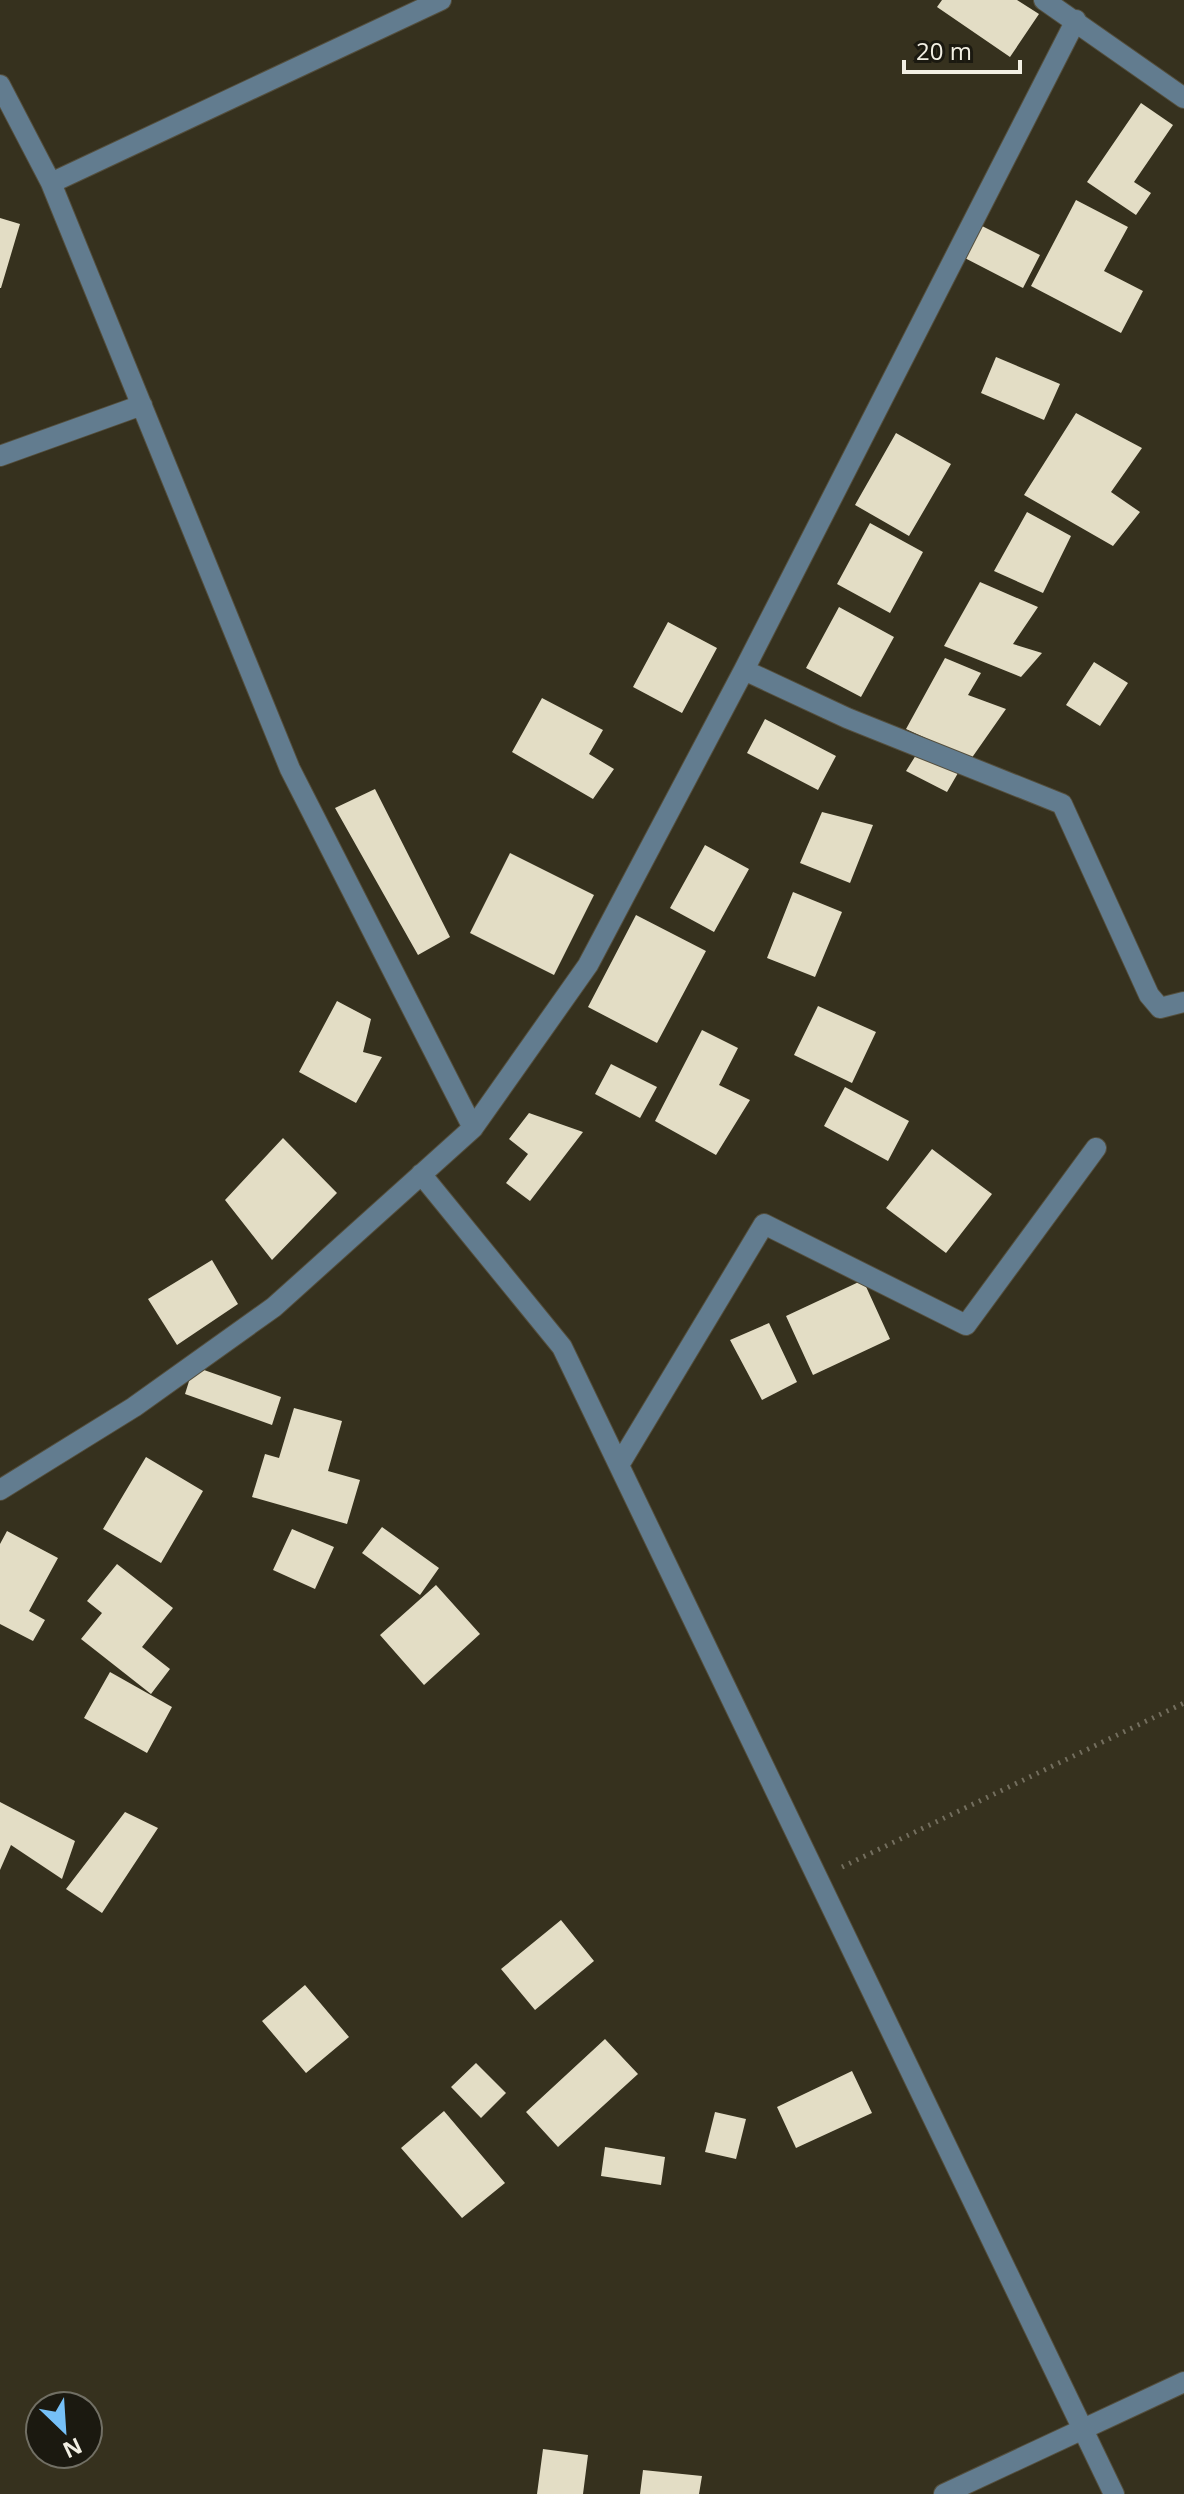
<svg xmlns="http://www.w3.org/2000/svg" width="1184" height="2494" font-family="'Open Sans',sans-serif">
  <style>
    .building { fill: #e3ddc5 }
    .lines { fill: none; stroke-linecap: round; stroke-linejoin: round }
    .minor-casing { stroke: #544f3e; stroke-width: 22 }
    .path { stroke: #736e5e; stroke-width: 5; stroke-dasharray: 2 6; stroke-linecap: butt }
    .minor { stroke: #627c8f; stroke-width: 20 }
  </style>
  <rect width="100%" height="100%" fill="#36311e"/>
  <path class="building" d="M942,0H1017L1039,14L1010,57L937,7Z
    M1141,103L1173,125L1134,182L1151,193L1136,215L1087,182Z
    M1076,200L1128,227L1104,271L1143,291L1121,333L1031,286Z
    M0,218L20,224L1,288H0Z
    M976,223L1040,255L1023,288L959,255Z
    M996,357L1060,384L1044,420L981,393Z
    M1076,413L1142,448L1111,492L1140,512L1113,546L1024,495Z
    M896,433L951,464L909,536L855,505Z
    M1027,512L1071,536L1043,593L994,571Z
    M870,523L923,552L890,613L837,584Z
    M980,582L1038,607L1013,644L1042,653L1021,677L944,646Z
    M839,607L894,637L861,697L806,668Z
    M668,622L717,648L682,713L633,687Z
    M945,658L981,673L968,695L1006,709L971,759L906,729Z
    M1094,662L1128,683L1100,726L1066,705Z
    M542,698L603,730L589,754L614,769L593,799L512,752Z
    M765,719L836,756L818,790L747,753Z
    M916,755L958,773L947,792L906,771Z
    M375,789L450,937L418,955L335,808Z
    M822,812L873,825L850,883L800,863Z
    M705,845L749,869L714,932L670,908Z
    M510,853L594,895L554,975L470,933Z
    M793,892L842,912L815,977L767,958Z
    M636,915L706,951L657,1043L588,1007Z
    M337,1001L371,1019L363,1052L382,1057L356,1103L299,1072Z
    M818,1006L876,1032L852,1083L794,1055Z
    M702,1030L738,1048L719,1085L750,1100L716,1155L655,1121Z
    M611,1064L657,1087L640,1118L595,1094Z
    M845,1087L909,1121L888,1161L824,1126Z
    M529,1113L583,1132L530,1201L506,1183L528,1154L509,1139Z
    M283,1138L337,1193L272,1260L225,1200Z
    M932,1149L992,1194L946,1253L886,1208Z
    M212,1260L238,1304L177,1345L148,1299Z
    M863,1280L890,1339L813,1375L786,1316Z
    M769,1323L797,1382L762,1400L730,1340Z
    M204,1370L281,1397L272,1425L185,1394L190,1378Z
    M294,1408L342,1421L328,1471L360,1480L347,1524L252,1497L265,1454L279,1458Z
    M146,1457L203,1491L161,1563L103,1529Z
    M382,1527L439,1568L420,1595L362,1553Z
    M292,1529L334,1547L315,1589L273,1570Z
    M7,1531L58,1558L29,1611L45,1620L33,1641L0,1624V1544Z
    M117,1564L173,1608L142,1647L170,1669L151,1694L81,1639L102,1613L87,1601Z
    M436,1585L480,1634L424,1685L380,1635Z
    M110,1672L172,1707L147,1753L84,1718Z
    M0,1802L75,1841L62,1879L11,1845L0,1870Z
    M125,1812L158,1828L102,1913L66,1889Z
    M561,1920L594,1961L535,2010L501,1969Z
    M305,1985L349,2037L306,2073L262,2021Z
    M605,2039L638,2074L558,2147L526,2112Z
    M476,2063L506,2093L481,2118L451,2087Z
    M852,2071L872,2113L796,2148L777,2107Z
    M444,2111L505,2183L462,2218L401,2148Z
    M715,2112L746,2119L736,2159L705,2152Z
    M605,2147L665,2157L661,2185L601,2176Z
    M543,2449L588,2455L583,2494H537Z
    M643,2470L702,2476L699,2494H640Z"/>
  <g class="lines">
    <g class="minor-casing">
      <path id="minor" d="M1044,0L1184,98
        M0,85L51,183L290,769L473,1128
        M51,183L441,0
        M0,456L142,405
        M744,670L847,718L1062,804L1149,995L1160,1008L1184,1002
        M421,1174L562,1347L1114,2494
        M619,1465L764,1224L966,1325L1096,1148
        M0,1490L134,1407L274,1307L473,1128L588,965L744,670L1076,20
        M944,2494L1184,2382"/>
    </g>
    <path class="path" d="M842,1867L1184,1703
      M842,1867L1184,1703"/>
    <use href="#minor" class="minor"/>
  </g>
  <g transform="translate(64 2430) rotate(155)"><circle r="38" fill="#1b1910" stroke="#716f64" stroke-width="2"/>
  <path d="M0-6L14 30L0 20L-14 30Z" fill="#76c0f7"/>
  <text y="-12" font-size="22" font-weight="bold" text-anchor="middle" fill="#f2efe3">N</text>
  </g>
  <path d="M904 60v12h116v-12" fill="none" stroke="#f2efe3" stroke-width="4"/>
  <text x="916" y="60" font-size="24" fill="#f2efe3" stroke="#1b1910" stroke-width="6" paint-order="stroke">20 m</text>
</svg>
